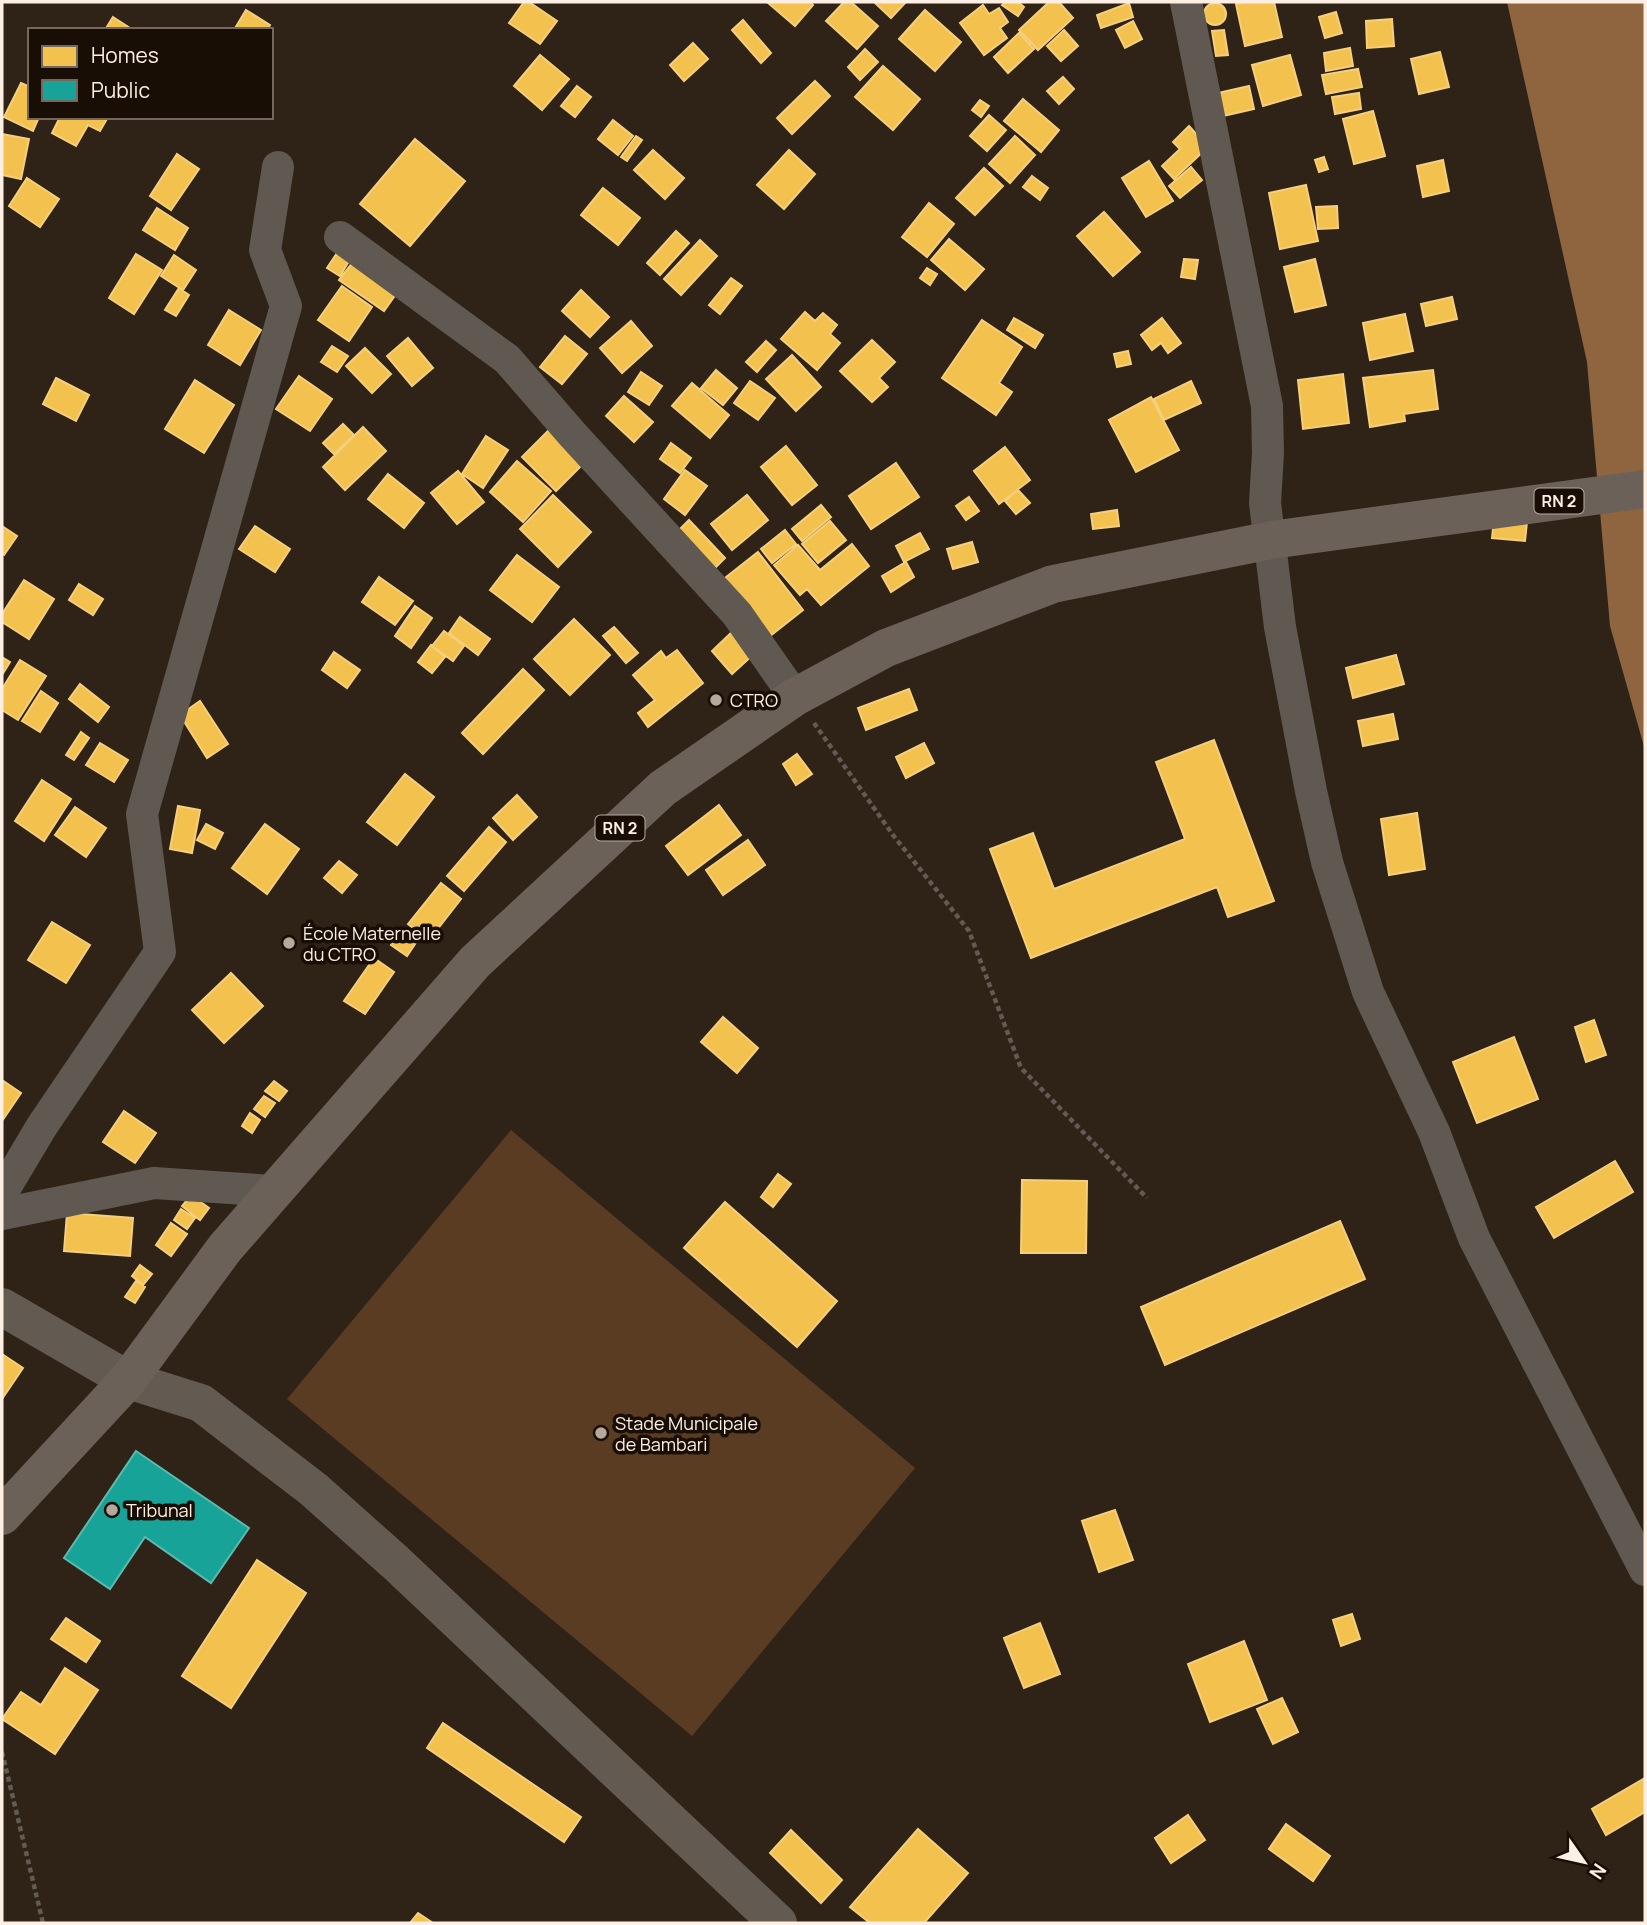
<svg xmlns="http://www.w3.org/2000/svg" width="1647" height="1925" font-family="Manrope,sans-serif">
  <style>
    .green { fill: #593c22 }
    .water { fill: #8f6540 }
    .homes { fill: #f2c14e; stroke: #f5cf7b; stroke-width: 2 }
    .public { fill: #17a398; stroke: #5cbaae; stroke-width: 2 }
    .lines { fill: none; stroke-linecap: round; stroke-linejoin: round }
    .path { stroke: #625b54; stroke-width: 4.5; stroke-dasharray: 5 3.5; stroke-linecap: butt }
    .street { stroke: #5f5952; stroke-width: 32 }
    .secondary { stroke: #635a51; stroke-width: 38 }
    .primary { stroke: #6b6159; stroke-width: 38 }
    .poi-dot { fill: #b5a89c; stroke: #180e06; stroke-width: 2.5 }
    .labels { text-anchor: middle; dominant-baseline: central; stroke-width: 7; stroke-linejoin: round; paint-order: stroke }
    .shield { fill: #180e06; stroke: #b8aca1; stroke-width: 2 }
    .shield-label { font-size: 16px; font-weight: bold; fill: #fdefe3 }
    .poi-label { font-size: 18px; fill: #fdefe3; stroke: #180e06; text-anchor: start }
  </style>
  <rect width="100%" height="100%" fill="#2f2318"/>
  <path class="green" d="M511,1130L915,1468L692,1736L287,1399Z"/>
  <path class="water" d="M1507,2H1645V750L1610,626L1587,362Z"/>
  <path class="homes" d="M524,2H529L557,21L540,44L509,23Z
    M767,2H810L813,5L795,26Z
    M844,2H851L878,26L857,49L826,21Z
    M874,2H906L891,18Z
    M1005,2H1018L1024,7L1018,16L1002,5Z
    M1049,2H1059L1073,18L1038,50L1019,30Z
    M1244,2H1274L1282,37L1245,46L1236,4Z
    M1129,3L1133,17L1101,28L1097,15Z
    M1204 14a11 11 0 1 1 22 0a11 11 0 1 1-22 0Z
    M983,5L989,14L999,8L1008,22L1000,28L1007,38L984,55L960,23Z
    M246,10L270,25L267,30H234Z
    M925,10L961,42L935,71L899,39Z
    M1336,12L1342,33L1325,38L1319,17Z
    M113,17L133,30H105Z
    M1392,19L1394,46L1367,48L1366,21Z
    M743,20L771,53L761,63L732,30Z
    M1133,21L1142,39L1125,48L1116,30Z
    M1064,30L1078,46L1061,61L1047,46Z
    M1224,30L1228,55L1216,56L1212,31Z
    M1019,33L1034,49L1008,73L994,57Z
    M693,43L708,59L684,81L670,65Z
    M1350,48L1353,66L1326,71L1324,53Z
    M865,49L878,62L860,80L848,67Z
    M1440,52L1449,87L1419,94L1411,59Z
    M540,55L569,79L542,110L514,86Z
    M1290,55L1301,95L1263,106L1252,65Z
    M883,66L920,99L893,130L855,97Z
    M1358,69L1362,87L1326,94L1322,75Z
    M1063,77L1074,89L1059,104L1047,91Z
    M815,81L830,96L792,134L777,118Z
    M21,83L30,87V117H39L33,131L4,117Z
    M577,86L591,97L575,117L561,106Z
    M1249,86L1254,109L1223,116L1218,93Z
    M1359,93L1361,109L1335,114L1332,97Z
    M1023,99L1059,130L1041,152L1004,121Z
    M980,100L989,106L981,117L972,110Z
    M1373,111L1385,156L1354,164L1343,119Z
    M989,115L1006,130L987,151L970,136Z
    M60,117H108L100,131L88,125L76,146L52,133Z
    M613,120L633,136L618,155L598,139Z
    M1189,126L1208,147L1174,179L1162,166L1180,149L1173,142Z
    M2,134L29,139L21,179L2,175Z
    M636,136L642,140L627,161L621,157Z
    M1015,136L1035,155L1010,183L989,164Z
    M415,139L465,181L410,246L360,204Z
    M653,150L684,178L665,199L634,170Z
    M789,150L815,174L784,209L757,185Z
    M177,154L199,169L171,210L150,196Z
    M1324,157L1328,169L1319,172L1315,160Z
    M1443,160L1449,191L1423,197L1417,166Z
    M1149,161L1173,201L1146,217L1122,178Z
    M1191,167L1202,180L1180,198L1169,186Z
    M984,168L1003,186L975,215L956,198Z
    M1032,176L1048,188L1040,200L1023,187Z
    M27,178L59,199L40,227L9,206Z
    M1306,185L1318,241L1280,249L1269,193Z
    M603,188L640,218L618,245L581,215Z
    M929,203L954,224L927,257L902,237Z
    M1337,206L1338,228L1318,229L1316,207Z
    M157,208L188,228L175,250L143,230Z
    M1104,212L1140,252L1113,276L1077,236Z
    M676,231L689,243L660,275L647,263Z
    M949,239L984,269L965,290L931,260Z
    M700,240L717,256L681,295L664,279Z
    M337,253L349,261L340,276L327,268Z
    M136,254L162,270L134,314L109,298Z
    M174,255L196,270L183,290L161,276Z
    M1184,259L1198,260L1195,279L1181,277Z
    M1315,259L1326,305L1295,312L1284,267Z
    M352,263L396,294L384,311L339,280Z
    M927,268L937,274L930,285L920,278Z
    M731,278L742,286L720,314L709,305Z
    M342,286L372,307L349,341L318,320Z
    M179,288L189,295L176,316L165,310Z
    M581,290L609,317L590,337L562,311Z
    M1452,297L1457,319L1426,326L1421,304Z
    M229,310L261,330L240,365L208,345Z
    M805,312L815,321L823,313L837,325L830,334L840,343L817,370L781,339Z
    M1405,314L1413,351L1370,360L1363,323Z
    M1014,318L1043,335L1035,348L1007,330Z
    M1162,318L1181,343L1168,353L1161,343L1152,350L1141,335Z
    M982,320L1022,347L999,383L1012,392L996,415L942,378Z
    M631,321L652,346L622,373L600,348Z
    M565,336L587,354L562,384L540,367Z
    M408,338L433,368L412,386L387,356Z
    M872,340L895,362L879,378L888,387L872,402L840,371Z
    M766,341L776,350L757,372L746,362Z
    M332,346L348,356L337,372L321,362Z
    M365,348L391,374L372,393L346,366Z
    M1128,351L1131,364L1117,367L1114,354Z
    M792,355L821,387L796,411L766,379Z
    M716,370L737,388L723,405L701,388Z
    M1433,370L1438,409L1404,414L1405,421L1370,427L1363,378Z
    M641,372L662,386L649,405L628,392Z
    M1343,374L1349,423L1303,429L1298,380Z
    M299,376L332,399L310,431L276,409Z
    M56,378L89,395L76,421L43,404Z
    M195,380L234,405L204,453L165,429Z
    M750,381L775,398L758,420L734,403Z
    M1191,381L1201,403L1164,420L1154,399Z
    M692,383L729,415L710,438L672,406Z
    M624,396L653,422L634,442L606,416Z
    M1151,397L1179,450L1136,472L1109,420Z
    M343,424L354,435L334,454L323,443Z
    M363,427L386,451L345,490L323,467Z
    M552,427L586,461L556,491L522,457Z
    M486,436L508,450L483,488L462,474Z
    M671,443L691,458L680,473L660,459Z
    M786,446L817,485L792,505L761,467Z
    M1005,447L1030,480L999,504L974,471Z
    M517,461L551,491L523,522L490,492Z
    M896,463L919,497L871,529L849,496Z
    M685,470L707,486L685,515L664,499Z
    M458,471L484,502L457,524L431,493Z
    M388,474L424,503L404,528L368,499Z
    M1018,490L1030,503L1016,514L1005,501Z
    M553,495L591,532L558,567L520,529Z
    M747,495L768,520L732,550L711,524Z
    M969,497L979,511L966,520L956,506Z
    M821,505L831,517L802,541L792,529Z
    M1117,510L1119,526L1093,529L1091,514Z
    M1494,518L1527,522L1525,541L1492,538Z
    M689,520L725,558L710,573L674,535Z
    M830,521L846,540L818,563L802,544Z
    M2,526L17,536L4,555L2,554Z
    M255,526L290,549L275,572L239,549Z
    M785,530L796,544L772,563L761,549Z
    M920,533L929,549L904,562L896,546Z
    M972,542L978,562L953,569L947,549Z
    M852,544L869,566L821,605L807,589L800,595L774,565L798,545L820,570Z
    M758,552L803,610L770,636L725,578Z
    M517,555L559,587L532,622L490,590Z
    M906,562L914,577L891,592L882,576Z
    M379,577L413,601L395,625L362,602Z
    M24,580L54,599L29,639L2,622V614Z
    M79,584L103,599L93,615L69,600Z
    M415,606L432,618L411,648L395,636Z
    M460,617L490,639L478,655L449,633Z
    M574,619L610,655L570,695L534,659Z
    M614,627L638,653L626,663L603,636Z
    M734,630L755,653L732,674L712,651Z
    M444,631L464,646L453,661L432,646Z
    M431,645L445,657L432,673L418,662Z
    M677,650L703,683L648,727L638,713L655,700L633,675L661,651L666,658Z
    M334,652L360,670L347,688L322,670Z
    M1396,655L1404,684L1353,698L1346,668Z
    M2,657L10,662L2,675Z
    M20,660L46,676L18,720L2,710V689Z
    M523,669L544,690L483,754L462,733Z
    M80,684L109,707L98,722L69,699Z
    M909,689L917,710L866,730L858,708Z
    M41,691L58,703L40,732L22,721Z
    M200,701L228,744L207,758L180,715Z
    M1393,714L1398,739L1363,746L1358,721Z
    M81,732L89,738L74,760L66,755Z
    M1214,740L1274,901L1228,917L1217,887L1031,958L990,849L1033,833L1054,889L1185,839L1156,762Z
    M100,743L128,760L114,782L86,765Z
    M924,743L934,763L906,778L896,757Z
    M797,754L812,774L796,785L783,764Z
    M405,774L434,797L397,845L367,822Z
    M42,780L71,799L44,841L15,821Z
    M517,795L537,817L513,840L493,818Z
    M719,805L741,835L688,875L666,846Z
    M178,806L200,810L192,853L170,849Z
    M75,807L106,828L86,857L55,835Z
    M1417,813L1425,869L1389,875L1381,819Z
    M206,824L223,833L215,849L197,840Z
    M265,824L299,849L267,894L232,868Z
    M489,827L506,842L464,891L447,876Z
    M748,840L765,865L723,895L706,870Z
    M339,861L357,875L342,893L324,878Z
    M441,883L461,899L429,940L408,924Z
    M52,922L90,945L66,983L28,960Z
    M401,930L417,941L407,956L391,945Z
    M374,958L394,972L365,1014L344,1001Z
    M231,973L263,1006L224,1043L192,1010Z
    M723,1017L758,1048L737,1073L701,1042Z
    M1594,1020L1606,1055L1586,1062L1575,1027Z
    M1514,1037L1538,1099L1477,1123L1453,1062Z
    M2,1080L21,1093L2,1121Z
    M274,1081L287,1091L279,1101L265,1091Z
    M264,1096L275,1103L265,1117L254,1109Z
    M124,1111L156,1133L135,1163L103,1142Z
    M250,1113L260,1120L252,1133L242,1126Z
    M1615,1161L1633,1192L1554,1238L1536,1207Z
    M778,1174L791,1184L773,1207L761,1197Z
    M1022,1180L1087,1181L1086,1253H1021Z
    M191,1195L209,1208L200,1220L182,1206Z
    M725,1202L837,1301L797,1347L684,1248Z
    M181,1209L195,1218L187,1229L174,1220Z
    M67,1213L133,1218L130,1256L64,1251Z
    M1340,1221L1365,1279L1165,1365L1141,1307Z
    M171,1223L187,1234L171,1256L156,1245Z
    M140,1265L152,1274L143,1285L132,1276Z
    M136,1281L145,1287L135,1303L125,1297Z
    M2,1354L23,1368L2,1399Z
    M1115,1510L1133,1560L1099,1572L1082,1521Z
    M257,1560L306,1593L231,1708L182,1676Z
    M1352,1614L1360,1639L1341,1646L1333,1620Z
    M66,1618L100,1641L86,1662L51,1639Z
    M1040,1623L1060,1674L1024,1688L1004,1638Z
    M1244,1641L1267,1700L1210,1722L1188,1664Z
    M65,1668L98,1690L55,1754L2,1719L21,1692L41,1705Z
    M1282,1698L1298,1732L1273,1744L1257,1709Z
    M443,1723L581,1817L564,1842L427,1748Z
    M1645,1778V1812L1606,1835L1592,1809Z
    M1188,1815L1205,1840L1171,1863L1155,1838Z
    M1286,1824L1330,1856L1313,1881L1269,1849Z
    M918,1829L968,1873L924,1923H870L850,1907Z
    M791,1830L842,1880L821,1903L770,1853Z
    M418,1913L433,1923H410Z"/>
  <path class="public" d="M136,1451L249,1528L211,1583L145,1537L110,1589L64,1558Z"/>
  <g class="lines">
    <path class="path" d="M814,723L893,835L969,931L1021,1068L1147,1198
      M2,1752L43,1923"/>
    <path class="street" d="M1186,2L1267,406L1268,453L1265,503L1280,627L1311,791L1327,862L1368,992L1434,1132L1474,1238L1645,1570
      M340,237L507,359L573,435L737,614L795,697
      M2,1193L42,1126L160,952L142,814L286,306L265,250L278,167
      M2,1214L154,1183L274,1191"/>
    <path class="secondary" d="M2,1307L128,1380L201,1403L313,1489L395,1562L778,1923"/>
    <path class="primary" d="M2,1516L128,1380L225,1248L475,962L663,788L795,697L886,648L1053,584L1271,540L1645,489"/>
  </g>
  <g class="poi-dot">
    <circle cx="716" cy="700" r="7"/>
    <circle cx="289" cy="943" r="7"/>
    <circle cx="601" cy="1433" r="7"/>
    <circle cx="112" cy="1510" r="7"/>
  </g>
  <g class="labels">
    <g class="shield">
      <rect x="1534.5" y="488.5" width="49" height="25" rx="5"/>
      <rect x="595.5" y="815.5" width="49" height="25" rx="5"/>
    </g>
    <g class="shield-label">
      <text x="1559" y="501">RN 2</text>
      <text x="620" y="828">RN 2</text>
    </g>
    <g class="poi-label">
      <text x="730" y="700">CTRO</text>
      <text x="303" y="933">École Maternelle<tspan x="303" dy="21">du CTRO</tspan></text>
      <text x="615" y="1423">Stade Municipale<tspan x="615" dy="21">de Bambari</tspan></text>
      <text x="126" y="1510">Tribunal</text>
    </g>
  </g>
  <rect width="1647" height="1925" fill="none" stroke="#fdefe3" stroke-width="7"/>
  <rect x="28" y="28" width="245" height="91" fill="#180e06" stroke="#74685e" stroke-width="2"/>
  <rect x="42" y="46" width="35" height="21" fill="#f2c14e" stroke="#74685e" stroke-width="2"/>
  <text x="91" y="63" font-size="21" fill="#fdefe3">Homes</text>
  <rect x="42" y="80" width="35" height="21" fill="#17a398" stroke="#74685e" stroke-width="2"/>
  <text x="91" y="98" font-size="21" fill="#fdefe3">Public</text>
  <g transform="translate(1584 1862) rotate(124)" stroke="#180e06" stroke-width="5" paint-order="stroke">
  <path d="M0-5L12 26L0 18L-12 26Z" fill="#fdefe3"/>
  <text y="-10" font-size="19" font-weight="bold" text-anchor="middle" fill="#fdefe3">N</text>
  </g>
</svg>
